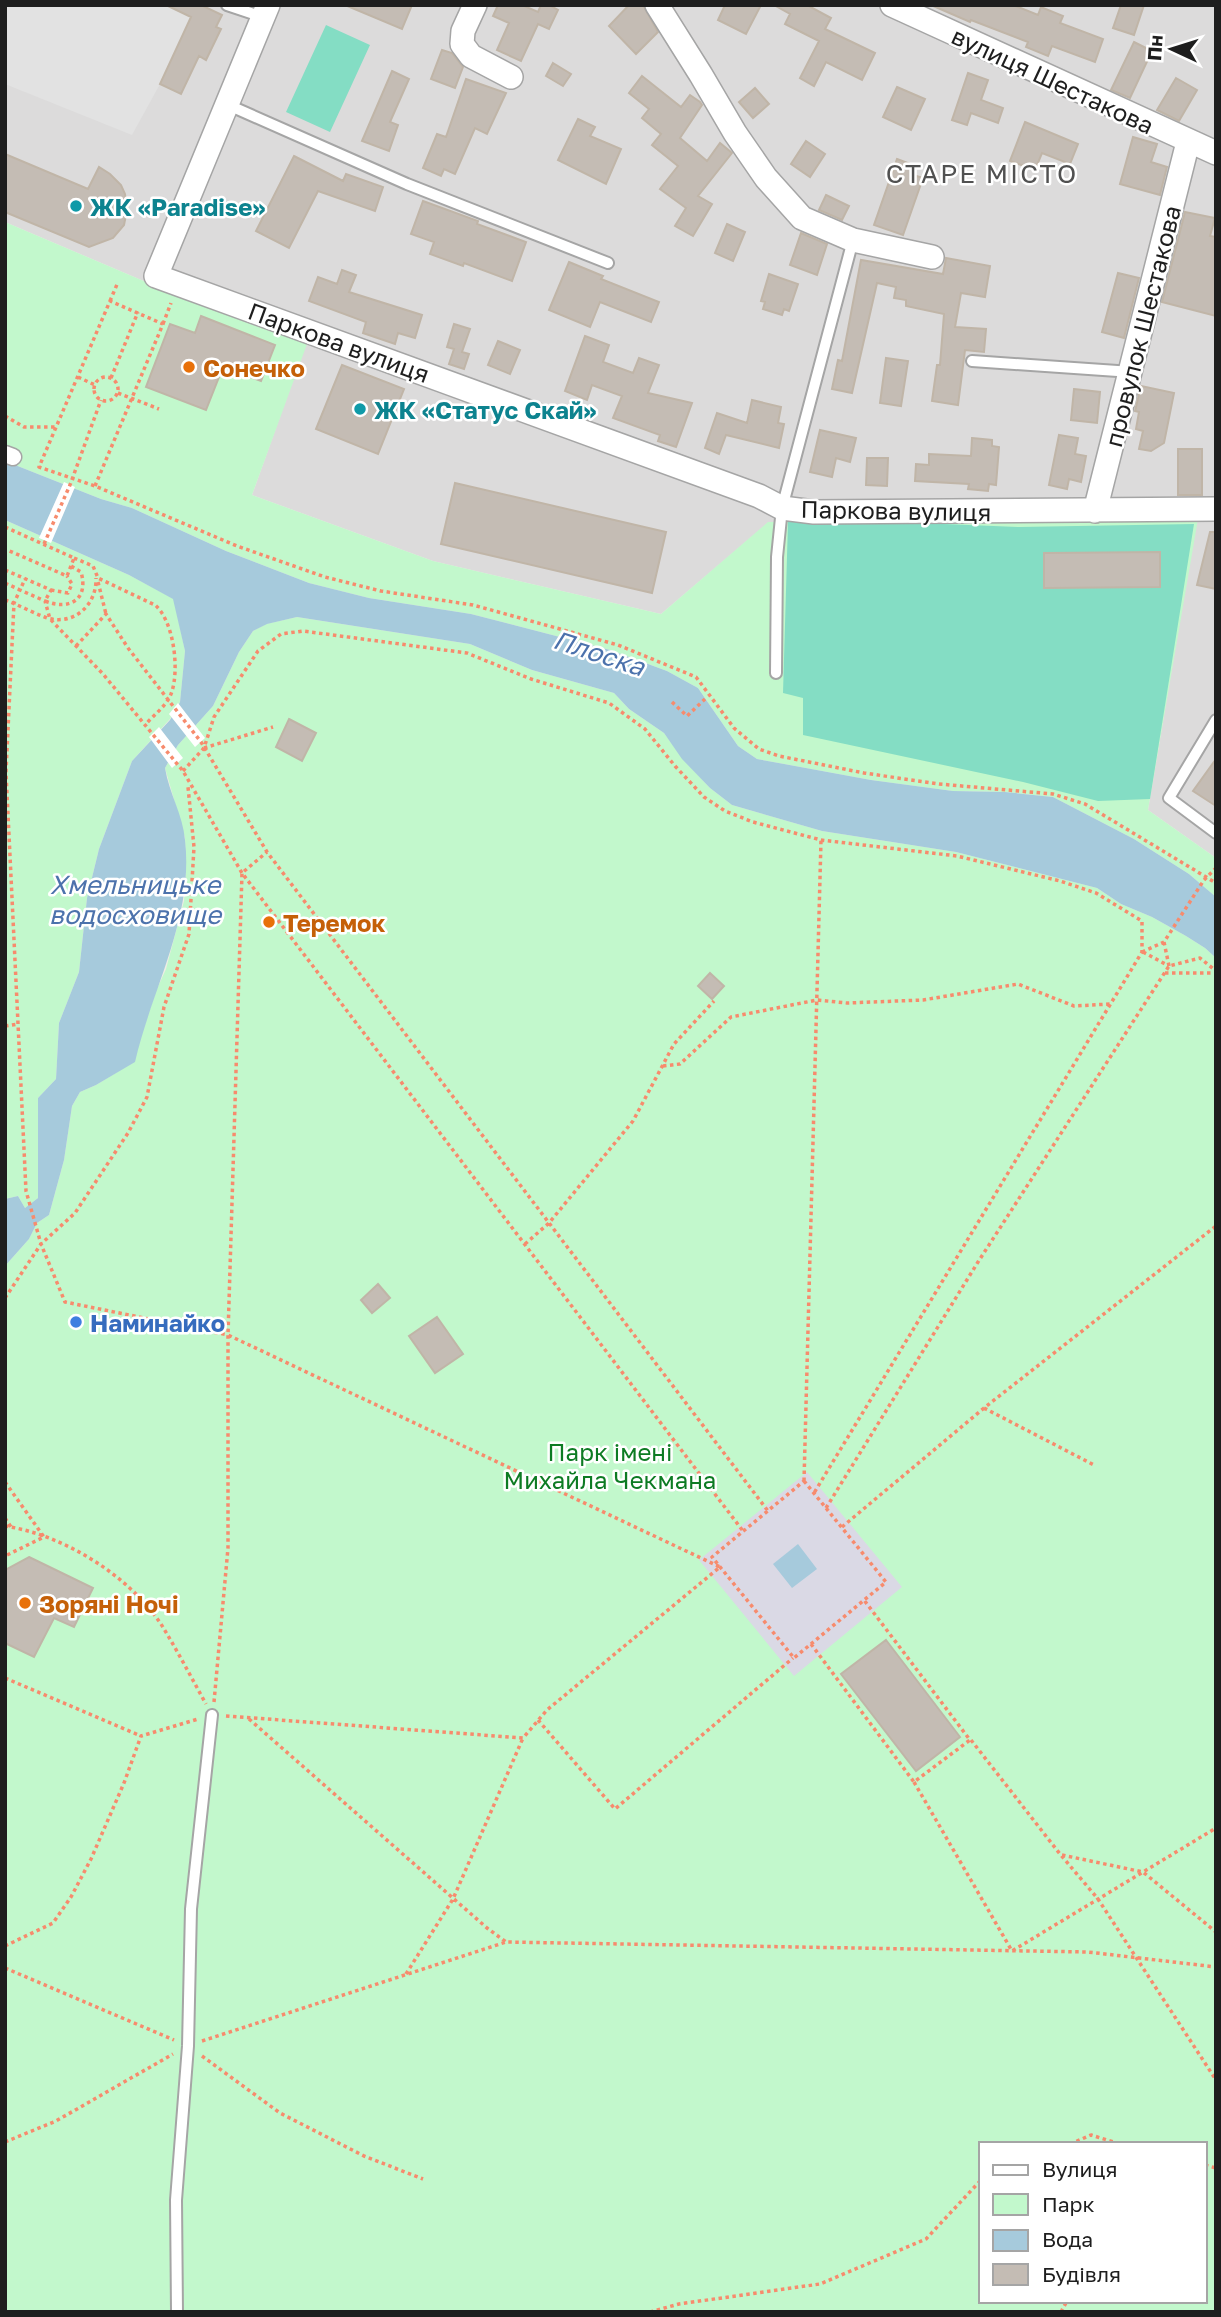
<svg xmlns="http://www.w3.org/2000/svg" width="1221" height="2317" font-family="'Golos Text',sans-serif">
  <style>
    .residential { fill: #dcdbdb }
    .park { fill: #c2f8cc; fill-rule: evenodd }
    .pitch { fill: #84ddc4 }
    .parking { fill: #e2e2e2 }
    .plaza { fill: #dad9e5 }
    .water { fill: #a6cadc }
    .pier { fill: #fff }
    .building { fill: #c4bcb4; stroke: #c0b5a7; stroke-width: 2 }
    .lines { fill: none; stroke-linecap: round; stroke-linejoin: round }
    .service-casing { stroke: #a5a5a5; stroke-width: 14 }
    .pedestrian-casing { stroke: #a5a5a5; stroke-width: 19 }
    .minor-casing { stroke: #a5a5a5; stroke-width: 26 }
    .path { stroke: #f78b6d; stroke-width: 3.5; stroke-dasharray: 3.5 3.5; stroke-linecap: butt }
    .service { stroke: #fff; stroke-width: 10 }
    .pedestrian { stroke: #fff; stroke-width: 16 }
    .minor { stroke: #fff; stroke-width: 23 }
    .culture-dot { fill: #0f9aa8; stroke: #fff; stroke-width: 2.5 }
    .food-dot { fill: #e8710a; stroke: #fff; stroke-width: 2.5 }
    .shop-dot { fill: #3f7fe0; stroke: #fff; stroke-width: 2.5 }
    .labels { text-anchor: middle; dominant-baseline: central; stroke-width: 5; stroke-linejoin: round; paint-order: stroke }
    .street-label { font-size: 24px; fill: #1e1e1e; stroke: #fff }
    .culture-label { font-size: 24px; font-weight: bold; fill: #0d838f; stroke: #fff; text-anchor: start }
    .food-label { font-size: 24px; font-weight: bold; fill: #c56008; stroke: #fff; text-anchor: start }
    .shop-label { font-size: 24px; font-weight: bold; fill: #366cbe; stroke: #fff; text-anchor: start }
    .park-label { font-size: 24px; fill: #0d7b23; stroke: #fff }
    .neighbourhood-label { font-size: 26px; letter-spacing: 2px; fill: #515151; stroke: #fff }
    .water-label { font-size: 26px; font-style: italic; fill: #4c72ac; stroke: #fff }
  </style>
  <rect width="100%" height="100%" fill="#efede5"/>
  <path class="residential" d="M5,5H1216V858L1148,810L1197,520L769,522L661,614L433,561L252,495L306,344L193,302L5,222Z"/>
  <path class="park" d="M5,222L193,302L307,344L252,495L433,561L661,614L768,522L1198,519L1148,810L1216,858V897L1189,874L1134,839L1053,797L1005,792L953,791L871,780L757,759L738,746L698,688L667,671L610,650L471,614L369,598L309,583L226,551L132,508L101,499L5,461Z
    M5,520L129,575L174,599L185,651L180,702L170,719L132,761L99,849L87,898L79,972L59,1023L56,1079L38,1098V1198L25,1208L18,1196L5,1199Z
    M297,617L470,644L532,670L614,693L629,709L664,733L683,759L710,788L732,805L822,831L956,852L1097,888L1121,904L1152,917L1186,936L1205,948L1216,958V2312H5V1266L29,1239L37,1223L49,1215L64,1160L72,1106L80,1092L96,1085L119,1071L140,1039L156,991L166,969L184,901L186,869L185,838L165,768L178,745L213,706L239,652L253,631L266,624ZM981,2144H1205V2301H981Z"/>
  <path class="pitch" d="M326,25L370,45L330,132L286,112Z
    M845,520L1019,527L1194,524L1150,799L1098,801L1023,782L803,735V698L783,693L788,522Z"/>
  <path class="parking" d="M5,5H182L179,11L191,17L160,84L132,135L5,84Z"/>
  <path class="plaza" d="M807,1472L902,1587L794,1676L699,1560Z"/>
  <path class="water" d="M5,461L101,499L132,508L226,551L309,583L369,598L471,614L610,650L667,671L698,688L738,746L757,759L871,780L953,791L1005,792L1053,797L1134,839L1189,874L1216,897V958L1205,948L1186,936L1152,917L1121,904L1097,888L956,852L822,831L732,805L710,788L682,759L664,733L629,709L614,693L532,670L470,644L297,617L267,624L253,631L239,652L213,706L178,745L165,768C169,793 183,815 185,840C194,918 152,988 135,1062L96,1085L80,1092L72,1106L64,1160L49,1215L37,1223L29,1239L5,1266V1199L18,1196L25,1208L38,1198V1098L56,1079L59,1023L79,972L87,898L99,849L132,761L170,720L180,702L185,651L173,599L129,575L5,520Z
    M798,1544L817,1569L792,1588L773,1564Z"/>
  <path class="pier" d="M64,482L75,487L51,543L39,538Z
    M178,703L205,738L195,747L169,714Z
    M159,727L183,758L172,768L149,737Z"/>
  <path class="building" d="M166,5H201L222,15L216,27L221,29L206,60L199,56L181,94L160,84L191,17Z
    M345,5H412L402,29Z
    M498,5H522L538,12L541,5H549L558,10L549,29L538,24L521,61L497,50L509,23L493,16Z
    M629,5H643L658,32L636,54L609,26Z
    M725,5H761L746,34L718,20Z
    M774,5H807L831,18L825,29L875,53L862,80L826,62L814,86L800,78L819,41L785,24L790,14Z
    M931,5H1013L1038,15L1041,7L1063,16L1060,23L1103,39L1095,62L1052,46L1048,56L1026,47L1028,42L971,20L970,22Z
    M1121,5H1144L1134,35L1113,28Z
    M1134,42L1152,51L1130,98L1111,90Z
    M442,50L452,53L463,67L455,88L431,79Z
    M553,63L571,74L563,86L546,76Z
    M392,71L409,79L390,122L398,125L389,151L362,141Z
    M968,73L988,80L981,100L1003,108L998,123L971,113L967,125L952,120Z
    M642,76L681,107L690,95L700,102L702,105L680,138L707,161L720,143L732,153L698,196L712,204L693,236L675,226L686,208L660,189L678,166L652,145L661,134L642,118L649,109L629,93Z
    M1176,78L1197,90L1179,121L1157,110Z
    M466,79L506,93L487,134L475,128L455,174L444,169L441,176L423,168L437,134L446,137Z
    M897,87L925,99L911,130L883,117Z
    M755,88L769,104L753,118L739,102Z
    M578,119L595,127L590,136L621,149L606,184L558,160Z
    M1025,122L1078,144L1070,164L1042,153L1035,170L1010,161Z
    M1133,137L1157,144L1151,162L1167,167L1160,195L1120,184Z
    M806,141L825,154L810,177L791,164Z
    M5,154L88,189L99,167L110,174L121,185L125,194L127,210L124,225L113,238L89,247L5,212Z
    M294,156L343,181L346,174L383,187L375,211L318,191L289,248L256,231Z
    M897,159L916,166L913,175L923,178L903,235L874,225Z
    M826,195L849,206L842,220L819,210Z
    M423,201L478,221L477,224L526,242L512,281L464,263L463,266L430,254L434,242L411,234Z
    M1185,212L1215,218L1210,236L1216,237V316L1162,302Z
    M727,224L745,232L733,261L715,253Z
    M801,233L827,244L817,275L790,265Z
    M946,258L990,266L985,297L961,293L955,327L986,329L984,352L965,350L958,405L932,401L937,365H940L944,314L906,306V300L894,298L896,287L877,283L852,393L832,389L838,360L842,361L861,260L943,274Z
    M569,262L603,276L601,279L659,302L651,322L600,302L590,327L549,310Z
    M342,270L356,275L349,292L422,315L415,338L398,333L395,344L363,333L366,322L309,301L318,277L337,284Z
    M1118,273L1139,278L1124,338L1102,332Z
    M769,274L798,284L789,311L784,309L782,315L763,309L765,302L761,301Z
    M201,316L275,345L261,381L223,367L206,410L146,387L170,324L195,333Z
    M454,324L470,329L462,352L469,354L464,369L449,364L454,349L447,347Z
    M585,336L609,345L603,362L633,373L639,358L659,365L648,393L692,403L676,447L658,441L660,435L613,418L622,396L592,385L587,400L565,391Z
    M498,341L520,350L510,374L488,365Z
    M886,358L908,361L901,406L880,403Z
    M342,365L404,389L378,454L316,429Z
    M1141,386L1174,393L1164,443L1151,451L1139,449L1143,431L1136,429L1139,412L1135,411Z
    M1074,389L1100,392L1097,423L1071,420Z
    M752,400L781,407L778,423L784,424L779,448L726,435L719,454L705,448L717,413L747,423Z
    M820,430L856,438L850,462L836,458L832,477L810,472Z
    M1059,435L1078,438L1075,454L1086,456L1081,482L1069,479L1067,489L1049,485Z
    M972,438L992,440V446L999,447L996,485L989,484L988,491L968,489L969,484L915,481L916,464L929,465V454L971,456Z
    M1178,449H1202V495H1178Z
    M867,458H888L887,486L866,485Z
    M455,483L666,532L652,593L441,544Z
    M1210,532H1216V589L1197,585Z
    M1160,552V587L1044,588V553Z
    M289,719L316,733L302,761L276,747Z
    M1216,759V806L1193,791Z
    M710,973L724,986L712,999L698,986Z
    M378,1284L390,1298L372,1313L361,1300Z
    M437,1317L463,1354L435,1373L409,1336Z
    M29,1557L93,1588L74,1627L54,1618L34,1657L5,1643V1570Z
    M886,1640L960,1737L916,1771L841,1674Z"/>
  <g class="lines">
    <g class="service-casing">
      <path id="service" d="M227,5L263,17
        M226,104L407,184L608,263
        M972,361L1132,372
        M776,673L777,557L782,508L853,240
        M1216,720L1169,798L1216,833
        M177,2312L176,2200L188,2046L191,1909L212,1715"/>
    </g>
    <g class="pedestrian-casing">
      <path id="pedestrian" d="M5,454L13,457"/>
    </g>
    <g class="minor-casing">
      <path id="minor" d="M268,5L156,276L759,496L782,508L814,512L1216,509
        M475,5L463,31L462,44L471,56L511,77
        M657,5L701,75L735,133L766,178L802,218L853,240L932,257
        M892,5L1216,153
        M1095,511L1188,142"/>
    </g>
    <path class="path" d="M110,301L118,282
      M163,324L171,303
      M94 389a12 12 0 1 1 24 0a12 12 0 1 1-24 0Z
      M78,377L95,385
      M111,378L138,312
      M118,393L159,409
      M5,416L24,427H55
      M95,486L163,324L110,301L39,467L95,486L237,546L325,577L381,591L473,605L618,645L696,677L734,728L759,749L779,756L864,773L939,784L1053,794L1085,804L1216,883
      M5,527L74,558L67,576L5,549
      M44,544L70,485L101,400
      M74,558L93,566L98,578L155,605C174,621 180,671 171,694C167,705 154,715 146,724
      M5,570L51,590L45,601C70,611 89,599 81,572L71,566
      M98,582L106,614
      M5,583L20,590L25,579
      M51,590L68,593L72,584L67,576
      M5,600C19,605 33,613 47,618C75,626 97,604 96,578
      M76,646L106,614L128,648L201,742L267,852L768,1511
      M672,702L687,716L705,699
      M204,748L273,727
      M183,771L204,748L214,717L258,651L281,634L303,631L467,653L531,679L609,703L645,729L675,766L704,797L725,811L753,822L821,840L957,856L1060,881L1096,893L1142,921V952L814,1493
      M1164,942L1169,966
      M1142,952L1164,942L1204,880L1216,868
      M1143,952L1169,966
      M1165,973H1216
      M5,1026L18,1024
      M663,1066L680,1064L731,1017L817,1000L847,1003L923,1000L1018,984L1074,1006L1110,1004
      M525,1244L549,1223L633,1121L674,1044L714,1001
      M5,1298L41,1244L75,1213L128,1133L147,1097L164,1007L189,934L194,847L188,787
      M984,1408L1094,1465
      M804,1481L821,840
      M804,1481L886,1582L794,1658L712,1557Z
      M5,1482L44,1537L5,1556
      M826,1508L978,1262L1169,966L1200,958L1216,971
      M5,1518L11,1527
      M5,1526C64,1535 128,1575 161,1624C177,1650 191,1677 206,1704
      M842,1527L984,1408L1216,1226
      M811,1644L914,1782L970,1740L864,1600
      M5,1678L141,1736
      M214,1702L228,1548V1335L65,1302L41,1244L26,1191L6,772L14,603L20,590L45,601L50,619L103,674L183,771L242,873L743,1531
      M226,1716L523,1738L547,1710L720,1567L228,1335L242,873L267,852
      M249,1719L487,1928L506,1942
      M538,1720L615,1809L793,1658
      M971,1740L1060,1854L1098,1899L1216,2080
      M914,1782L1012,1951L1216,1828
      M1062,1855L1143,1872L1216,1932
      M5,1946L53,1923L71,1897L91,1859L124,1783L141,1736L198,1719
      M5,1968L174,2040
      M406,1974L453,1899L523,1738
      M202,2041L506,1942L1088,1952L1216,1967
      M202,2056L280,2113L364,2156L423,2179
      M5,2142L56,2121L173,2054
      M1070,2144L1091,2135L1120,2144
      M1205,2165L1216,2168
      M650,2312L679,2304L820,2284L926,2239L981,2180
      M1061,2312L1067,2301"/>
    <use href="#service" class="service"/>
    <use href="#pedestrian" class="pedestrian"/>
    <use href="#minor" class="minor"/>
  </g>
  <g class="culture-dot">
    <circle cx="76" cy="206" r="7"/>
    <circle cx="360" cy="409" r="7"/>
  </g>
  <g class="food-dot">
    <circle cx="189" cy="367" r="7"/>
    <circle cx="269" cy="922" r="7"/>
    <circle cx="25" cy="1603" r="7"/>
  </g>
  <circle class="shop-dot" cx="76" cy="1322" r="7"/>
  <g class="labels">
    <g class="street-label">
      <text transform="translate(1053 80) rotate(25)">вулиця Шестакова</text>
      <text transform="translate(1142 326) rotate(-76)">провулок Шестакова</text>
      <text transform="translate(339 342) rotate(20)">Паркова вулиця</text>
      <text transform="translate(896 510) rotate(1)">Паркова вулиця</text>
    </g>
    <g class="culture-label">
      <text x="90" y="206">ЖК «Paradise»</text>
      <text x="374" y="409">ЖК «Статус Скай»</text>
    </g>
    <g class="food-label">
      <text x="203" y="367">Cонечко</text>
      <text x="283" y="922">Теремок</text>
      <text x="39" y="1603">Зоряні Ночі</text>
    </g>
    <g class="shop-label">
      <text x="90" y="1322">Наминайко</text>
    </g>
    <g class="park-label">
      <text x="610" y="1451">Парк імені<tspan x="610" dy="28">Михайла Чекмана</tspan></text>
    </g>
    <g class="neighbourhood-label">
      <text x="982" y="173">СТАРЕ МІСТО</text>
    </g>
    <g class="water-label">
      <text transform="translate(599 653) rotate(18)">Плоска</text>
      <text x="135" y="884">Хмельницьке<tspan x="135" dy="30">водосховище</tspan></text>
    </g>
  </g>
  <rect width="1221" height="2317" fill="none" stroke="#1e1e1e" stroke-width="14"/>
  <rect x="979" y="2142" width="228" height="161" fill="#ffffff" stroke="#a5a5a5" stroke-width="2"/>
  <rect x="993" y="2165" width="35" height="10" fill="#ffffff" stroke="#a5a5a5" stroke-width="2"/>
  <text x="1042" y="2177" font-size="21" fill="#1e1e1e">Вулиця</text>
  <rect x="993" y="2194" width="35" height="21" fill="#c2f8cc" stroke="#a5a5a5" stroke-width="2"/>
  <text x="1042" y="2212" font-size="21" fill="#1e1e1e">Парк</text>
  <rect x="993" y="2230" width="35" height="21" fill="#a6cadc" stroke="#a5a5a5" stroke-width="2"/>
  <text x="1042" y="2247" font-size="21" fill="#1e1e1e">Вода</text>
  <rect x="993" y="2264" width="35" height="21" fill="#c4bcb4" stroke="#a5a5a5" stroke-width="2"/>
  <text x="1042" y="2282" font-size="21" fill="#1e1e1e">Будівля</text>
  <g transform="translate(1172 49) rotate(274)" stroke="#ffffff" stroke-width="5" paint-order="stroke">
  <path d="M0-5L12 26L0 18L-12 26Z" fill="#1e1e1e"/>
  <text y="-10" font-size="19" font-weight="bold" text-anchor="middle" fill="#1e1e1e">Пн</text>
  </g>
</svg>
